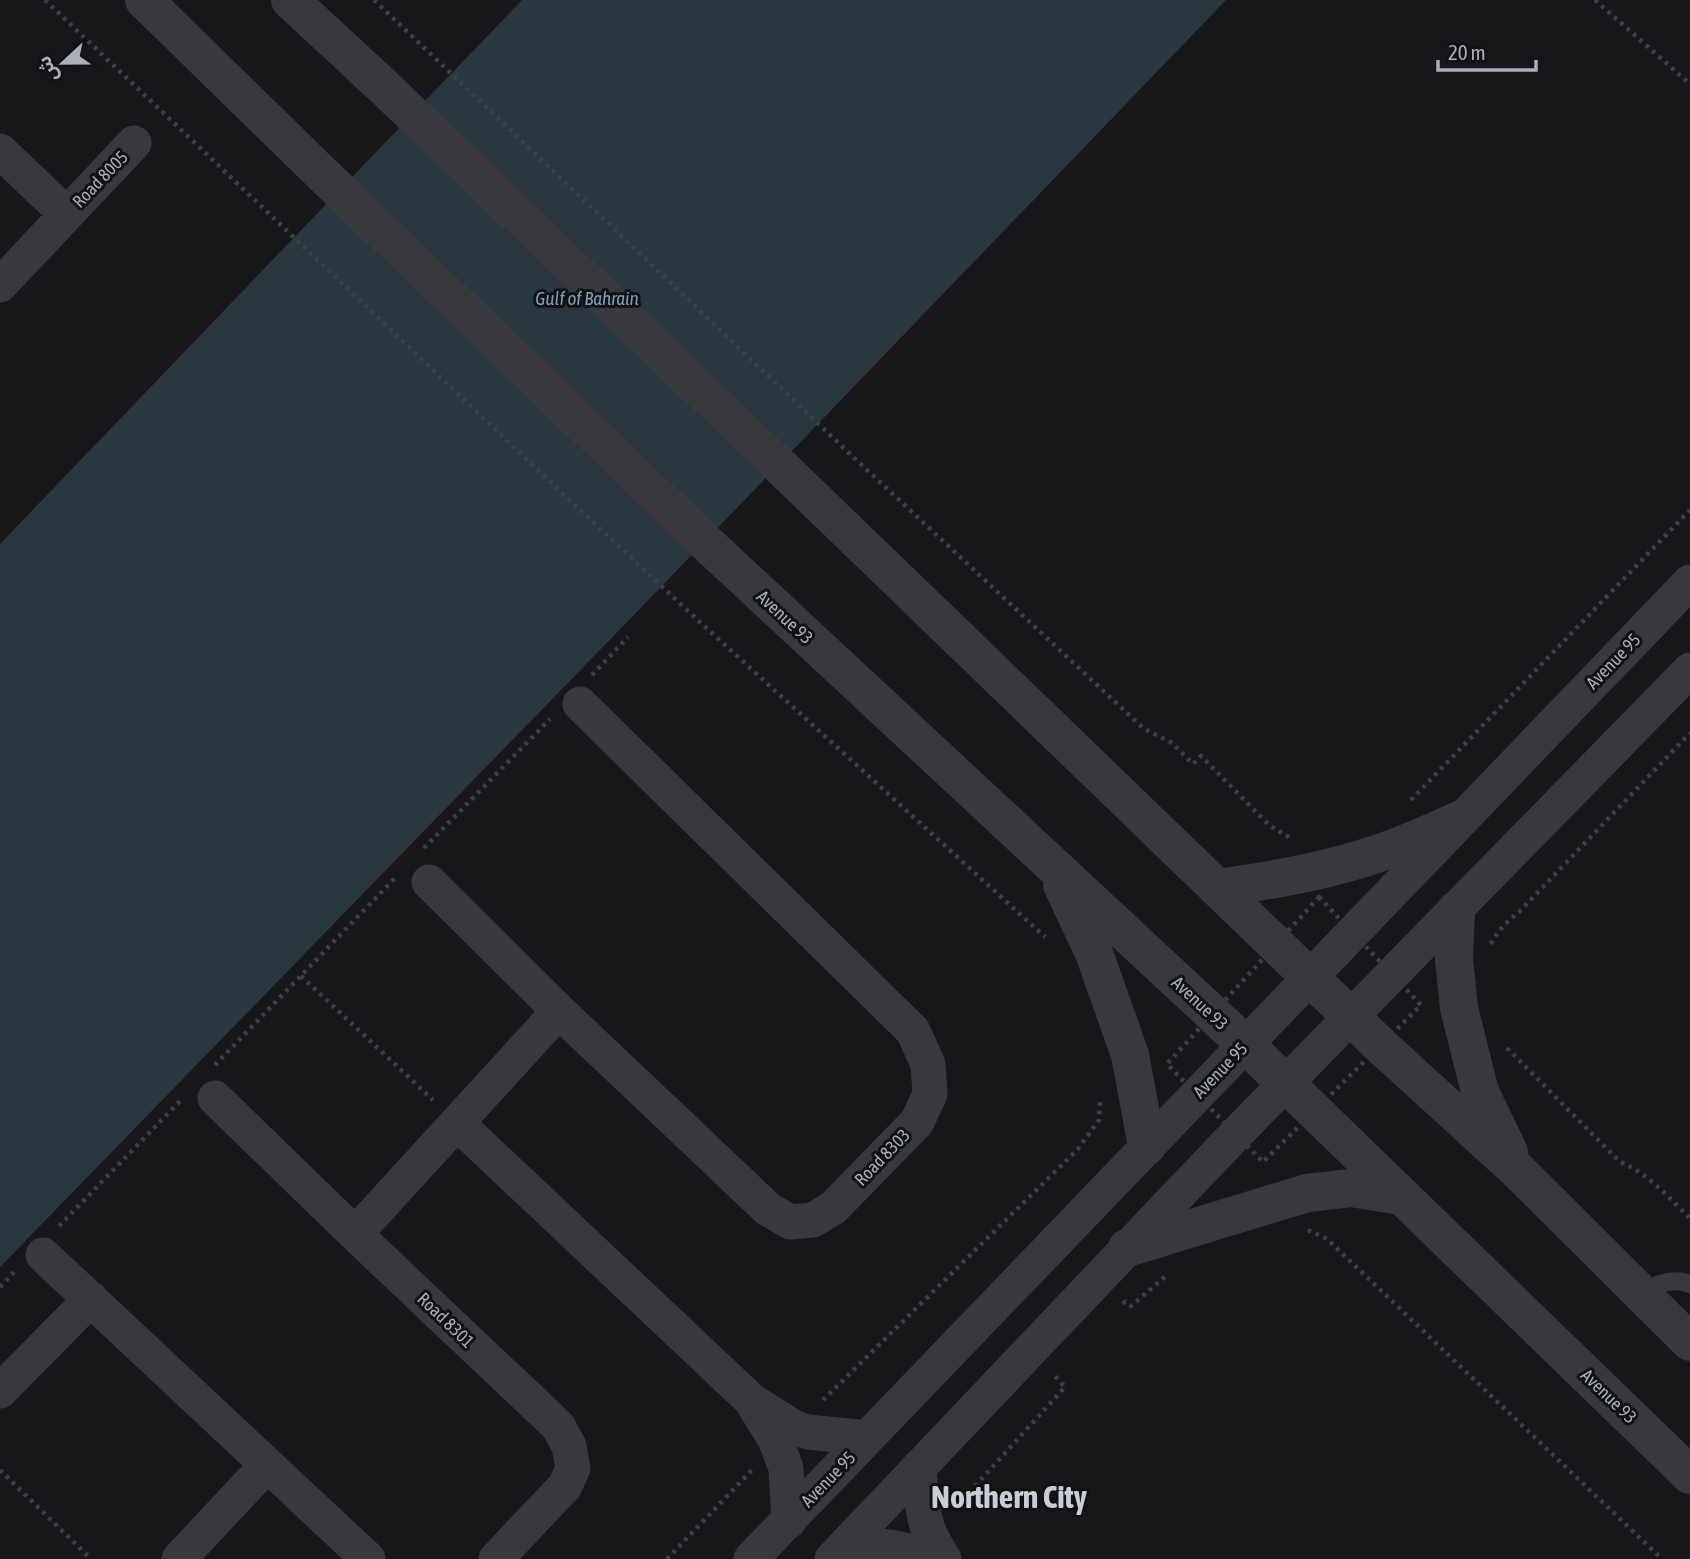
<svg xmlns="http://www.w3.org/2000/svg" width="1690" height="1559" font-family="'Asap Condensed','Noto Sans Arabic',sans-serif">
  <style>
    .water { fill: #2b373f }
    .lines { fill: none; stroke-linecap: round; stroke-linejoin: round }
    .path { stroke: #3d4046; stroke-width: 4.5; stroke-dasharray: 3.5 5; stroke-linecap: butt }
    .service { stroke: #37393f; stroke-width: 18 }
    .minor { stroke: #37393f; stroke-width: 35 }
    .tertiary { stroke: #37393f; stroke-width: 38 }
    .labels { text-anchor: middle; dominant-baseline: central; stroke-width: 6; stroke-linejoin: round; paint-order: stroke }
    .street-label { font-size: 18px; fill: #a8afba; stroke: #121214 }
    .water-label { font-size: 19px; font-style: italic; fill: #7ca0b8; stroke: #121214 }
    .town-label { font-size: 32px; font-weight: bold; fill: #c9cdd6; stroke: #121214 }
  </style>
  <rect width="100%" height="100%" fill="#171719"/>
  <path class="water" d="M522,0H1226L632,617L0,1267V544Z"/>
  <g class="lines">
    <path class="path" d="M45,0L564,495L702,624L1045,937
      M374,0L850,454L1143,728L1172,743L1193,764L1201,756L1269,825L1292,839
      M1595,0L1690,84
      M592,675L628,637
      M1411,800L1690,510
      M424,848L550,719
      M1319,897L1421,1005L1263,1162L1167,1064Z
      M1491,944C1498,930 1508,921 1520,911L1690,733
      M301,976L433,1100
      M1507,1048L1620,1162C1648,1173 1668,1197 1690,1218
      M215,1065L396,877
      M59,1226L182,1099
      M1308,1230L1327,1239L1662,1559
      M0,1287L14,1272
      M1123,1304L1125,1302L1131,1306L1167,1275
      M823,1400L1078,1149L1099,1120L1100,1102
      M0,1470L91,1559
      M958,1505L1065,1387L1055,1376L1057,1374
      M667,1559L752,1470"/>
    <path class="service" d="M1639,1292C1656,1285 1672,1277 1690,1284"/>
    <path class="minor" d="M0,151L66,214
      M0,285L134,143
      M429,882L559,1011L768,1209L790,1222L813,1220L833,1208L917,1122L930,1094L928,1064L913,1031L580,704
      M215,1098L355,1234L558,1426L569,1446L573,1468L565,1486L496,1559
      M457,1123L752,1401L795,1428L808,1432L867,1438
      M355,1234L559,1011
      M43,1255L368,1559
      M0,1391L91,1299
      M755,1407L775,1439L786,1468L789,1521
      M919,1467C921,1490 921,1513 930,1534C934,1543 939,1551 944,1559
      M846,1545C874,1546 901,1544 926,1559
      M179,1559L267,1465
      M751,1559L1690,582
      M832,1559L1235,1135L1690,670"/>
    <path class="tertiary" d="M144,0L314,166L702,539L1245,1044L1690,1475
      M290,0L387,90L780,466L1380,1045L1517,1170L1690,1342
      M1062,885L1094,953L1130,1055L1147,1146
      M1217,888C1267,881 1316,873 1364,858C1397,848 1428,834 1459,820
      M1456,910L1454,959L1459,1008L1480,1092L1509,1152
      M1127,1248L1307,1193L1351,1188L1401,1196"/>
  </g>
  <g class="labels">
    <g class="street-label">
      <text transform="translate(100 179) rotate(-46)">Road 8005</text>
      <text transform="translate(785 617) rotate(43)">Avenue 93</text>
      <text transform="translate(1613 661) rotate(-46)">Avenue 95</text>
      <text transform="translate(1200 1003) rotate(43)">Avenue 93</text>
      <text transform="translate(1220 1070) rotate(-46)">Avenue 95</text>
      <text transform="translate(882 1157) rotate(-46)">Road 8303</text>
      <text transform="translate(446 1320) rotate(44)">Road 8301</text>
      <text transform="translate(1609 1396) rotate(44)">Avenue 93</text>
      <text transform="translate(828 1479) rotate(-46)">Avenue 95</text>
    </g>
    <g class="water-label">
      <text x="587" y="298">Gulf of Bahrain</text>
    </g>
    <g class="town-label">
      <text x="1009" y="1496">Northern City</text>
    </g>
  </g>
  <g transform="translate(63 63) rotate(248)" stroke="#121214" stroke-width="5" paint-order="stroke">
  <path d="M0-5L12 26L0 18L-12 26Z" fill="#a8afba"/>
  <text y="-10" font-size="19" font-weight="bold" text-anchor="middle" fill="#a8afba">ش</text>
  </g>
  <path d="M1438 60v10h98v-10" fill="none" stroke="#a8afba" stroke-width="3.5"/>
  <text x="1448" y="60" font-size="21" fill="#a8afba" stroke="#121214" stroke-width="5" paint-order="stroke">20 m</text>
</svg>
